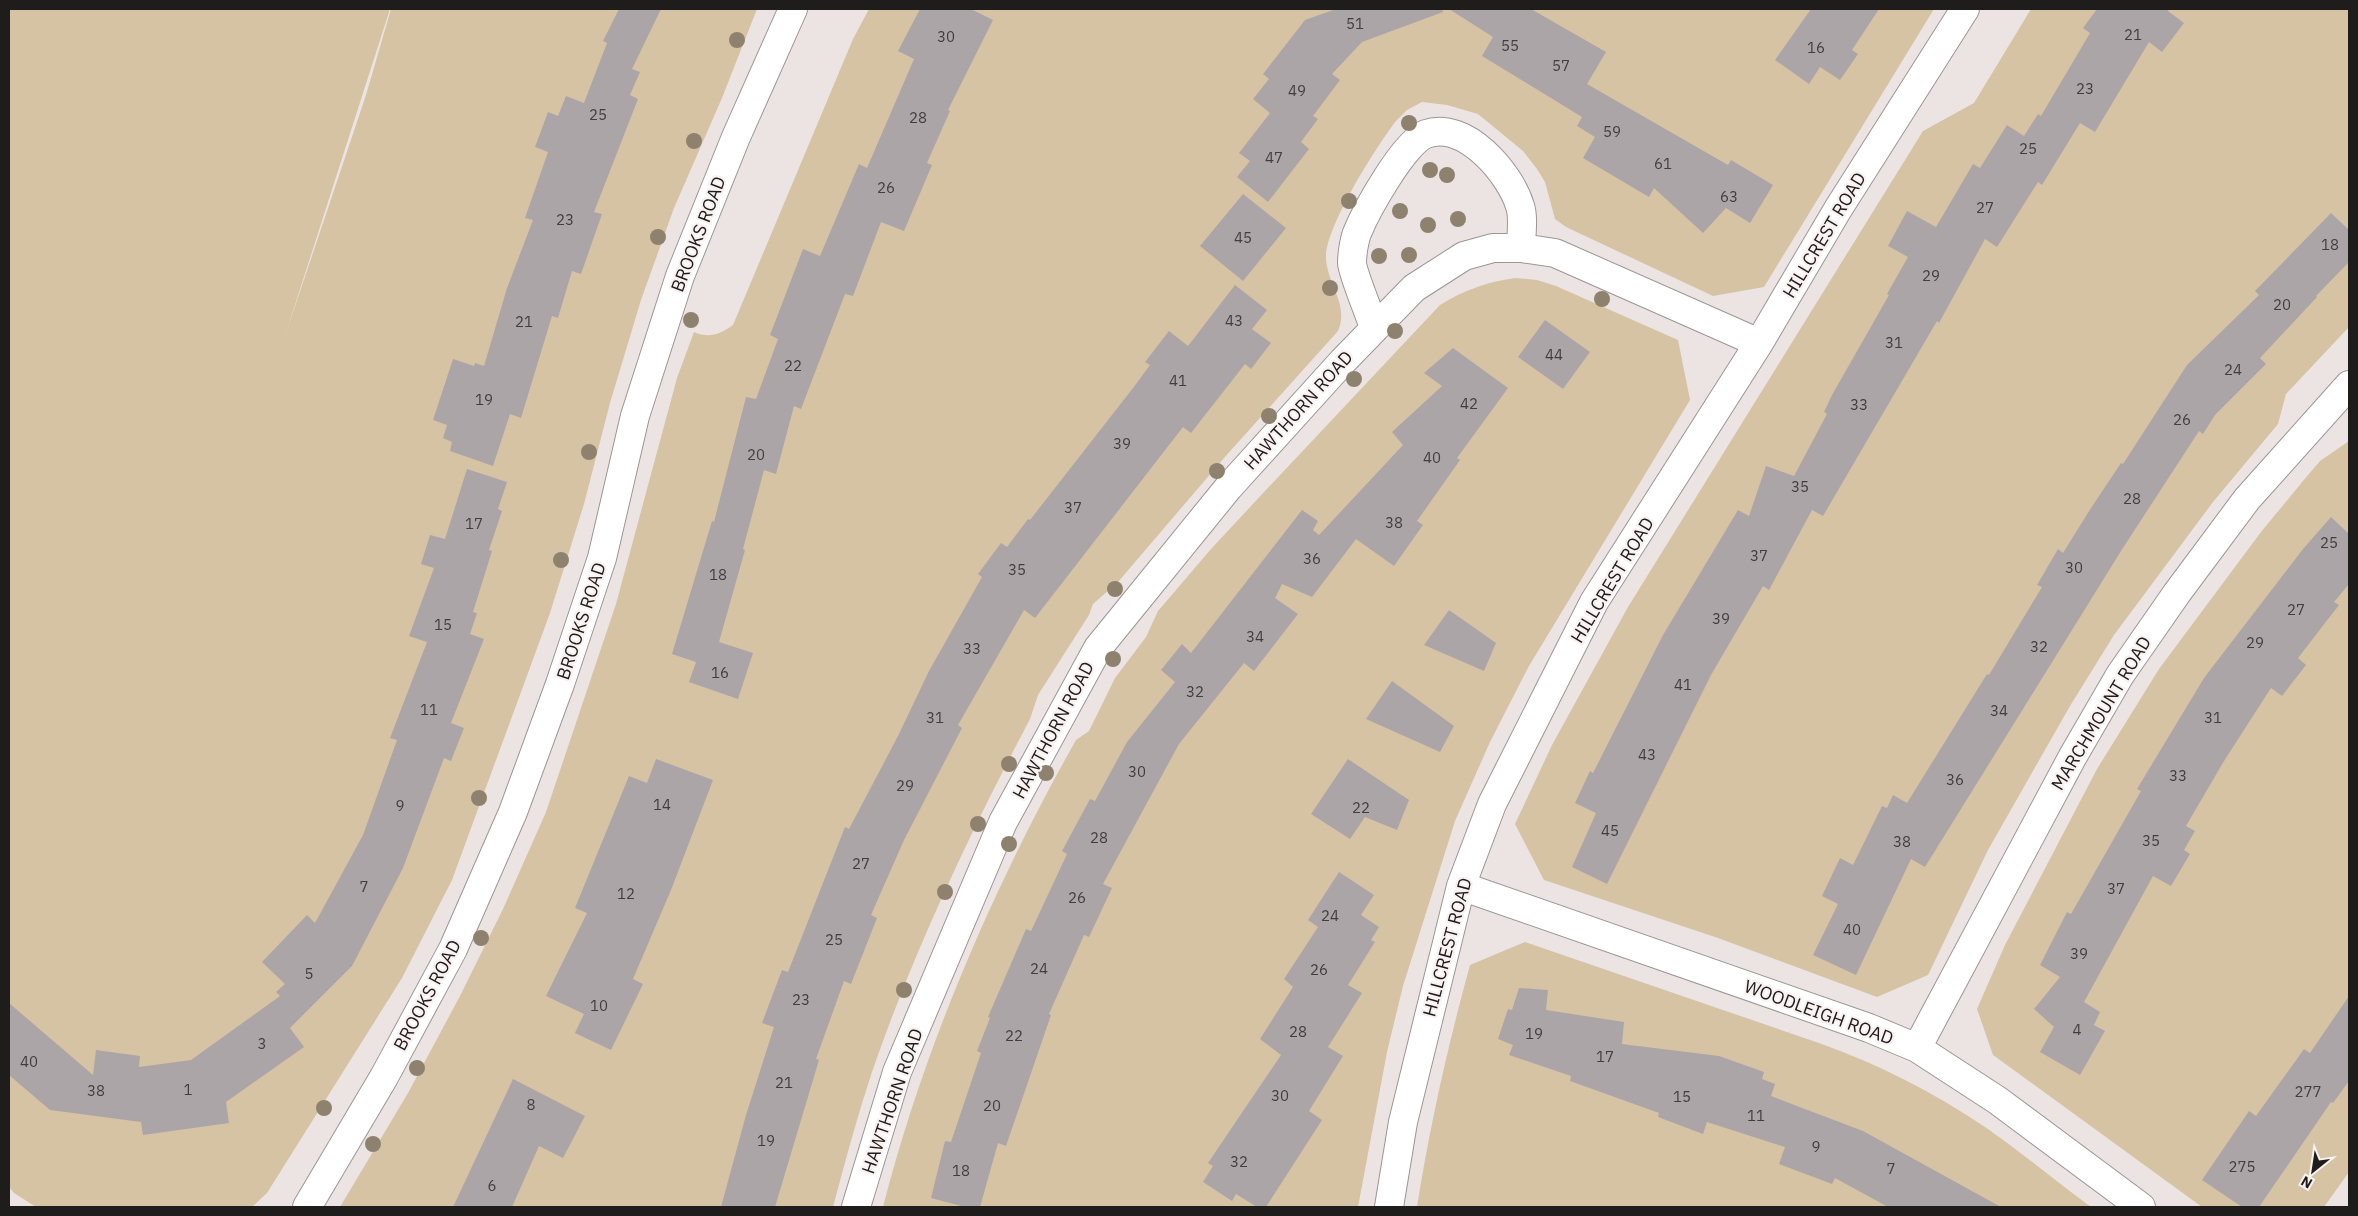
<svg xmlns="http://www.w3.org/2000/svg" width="2358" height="1216" font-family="'IBM Plex Sans',sans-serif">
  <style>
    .green { fill: #d5c3a4 }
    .building { fill: #aca5a8 }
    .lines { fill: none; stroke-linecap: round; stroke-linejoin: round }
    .street-casing { stroke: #9d9595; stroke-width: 30 }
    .street { stroke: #fff; stroke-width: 28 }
    .tree { fill: #8e826e }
    .labels { text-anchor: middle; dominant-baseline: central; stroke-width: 4.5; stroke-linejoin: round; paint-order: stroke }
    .number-label { font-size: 15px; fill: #423e3f }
    .street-label { font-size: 18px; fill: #1f1c1c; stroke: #faf1f1 }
  </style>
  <rect width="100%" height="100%" fill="#ece4e3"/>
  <path class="green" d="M9,9H390L285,336L366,95L391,9H757L722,98L674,208L641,300L610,403L584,504L550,613L452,880L402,978L267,1193L252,1207H36L14,1193L9,1187Z
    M869,9H1934L1764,287L1713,296L1566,227L1555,219L1545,182L1537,169L1523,151L1478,114L1447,105L1422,102L1407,110L1396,121C1376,147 1328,223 1326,255C1325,282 1350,304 1338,331L1224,458L1118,582L1093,604L1089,615L1038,695L1030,719C970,833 914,950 872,1072C857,1117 845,1162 833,1207H340L408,1093L460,996L503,909L546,812L616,604L677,378L694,332C709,339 720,334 733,325L853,39Z
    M2031,9H2349V327L2286,394L2278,424L2213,502L2114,635L2070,706L1988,850L1928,975L1877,997L1718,938L1544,880L1515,824L1552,745L1628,607L1923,131L1974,103Z
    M1515,278L1537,280L1556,286L1678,340L1690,400L1529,666L1490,742L1455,821L1403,986L1387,1052L1358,1207H883C924,1047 994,885 1076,740L1089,731L1115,678L1146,637L1158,611L1211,549L1265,491L1440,305C1464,290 1487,282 1515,278Z
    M2349,441V1172L2324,1207H2202L1993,1055L1977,1009L2005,945L2097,769L2159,669L2261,532L2303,481L2320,461Z
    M1525,942L1819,1043C1878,1064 1933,1092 1985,1127C2021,1152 2056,1181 2091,1207H1417C1430,1125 1448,1045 1470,965Z"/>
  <path class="building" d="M619,9H661L632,69L640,72L630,95L638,99L594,212L602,214L581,274L572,271L558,318L552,316L521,418L510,414L493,466L450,451L452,442L443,438L447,425L433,420L453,359L474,366L475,363L484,366L507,288L533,220L525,218L548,152L535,147L548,112L558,116L566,96L584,103L607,43L603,41Z
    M920,9H971L993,20L948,110L950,111L927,163L932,165L904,231L881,222L853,296L845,294L801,409L794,406L776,474L764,470L743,549L745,550L719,642L753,653L738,699L689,682L696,662L672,654L712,521L714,522L746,397L756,399L778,339L770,335L803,249L820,256L859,164L867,168L914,59L898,51Z
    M1336,9H1442L1443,12L1362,42L1332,74L1340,80L1313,116L1318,119L1301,142L1309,149L1268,202L1237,177L1250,161L1239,153L1270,113L1253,99L1269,79L1263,74L1305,20Z
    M1449,9H1531L1606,52L1587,84L1728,165L1731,160L1773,185L1750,223L1726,208L1703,233L1654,188L1649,197L1583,158L1595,137L1577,126L1582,117L1482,56L1493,37Z
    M1811,9H1879L1852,50L1858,54L1840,80L1820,67L1809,84L1775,60Z
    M2097,9H2169L2168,11L2184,23L2162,52L2149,42L2095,132L2080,123L2042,185L2038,182L1997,247L1985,239L1939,323L1937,321L1823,516L1812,510L1769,590L1763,586L1711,675L1607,884L1572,867L1596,813L1575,803L1590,771L1593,773L1663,635L1738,510L1749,516L1766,466L1794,476L1827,414L1824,412L1832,395L1889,295L1887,294L1908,257L1888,246L1907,211L1936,227L1973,164L1980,168L2007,125L2024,136L2038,114L2041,116L2090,33L2083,28Z
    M1243,194L1286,228L1243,281L1200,246Z
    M2331,213L2349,230V262L2316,296L2317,297L2260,358L2266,364L2215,415L2203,434L2199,431L2121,551L1925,867L1911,859L1856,975L1813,955L1838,904L1822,896L1840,858L1853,865L1882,806L1887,808L1893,795L1907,803L1987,674L1989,675L2042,587L2037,585L2058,549L2063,553L2091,508L2121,463L2123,464L2187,365L2259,295L2255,291Z
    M1235,285L1267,310L1252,329L1271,343L1251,369L1245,364L1191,433L1183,427L1035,618L1024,610L958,725L962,728L904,840L871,915L877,918L851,984L844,981L816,1059L819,1060L775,1207H721L746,1115L774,1027L762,1023L782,970L788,972L845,827L849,829L898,736L929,671L982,577L978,574L1001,543L1007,547L1028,519L1030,520L1133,388L1150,365L1145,362L1169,331L1188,346Z
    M1545,320L1590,352L1563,389L1518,357Z
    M1453,348L1508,388L1457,458L1460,460L1417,521L1423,525L1394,566L1356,539L1312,597L1282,584L1275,598L1298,614L1254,671L1244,663L1179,744L1103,884L1112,888L1089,937L1084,935L1049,1014L1051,1015L1006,1146L998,1143L980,1207H965L931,1198L945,1141L951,1142L981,1053L977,1051L990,1018L988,1017L1026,929L1031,931L1067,854L1062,851L1090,799L1095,801L1127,742L1175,682L1161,670L1182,644L1191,653L1302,510L1318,521L1313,530L1319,535L1403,445L1392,432L1442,386L1424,373Z
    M467,469L507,482L498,509L502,511L489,550L492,551L473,612L477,613L470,634L484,639L451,723L464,728L451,761L444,758L403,868L352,966L290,1028L304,1047L226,1102L229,1123L143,1135L141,1122L50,1110L9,1075V1003L93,1075L96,1050L140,1056L139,1067L191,1060L280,996L276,992L285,984L262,962L307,915L315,923L363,835L397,740L390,738L427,642L409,636L434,568L421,564L430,535L445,539Z
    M2331,517L2349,534V584L2334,602L2339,605L2298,658L2306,665L2282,696L2271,688L2224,761L2186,826L2195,831L2184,850L2190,854L2171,886L2153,876L2084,1002L2100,1012L2094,1025L2105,1031L2080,1075L2040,1052L2054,1027L2034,1009L2060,977L2040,965L2067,912L2071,914L2141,791L2137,789L2204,678L2303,549Z
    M1449,610L1496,643L1484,671L1424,645Z
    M1392,681L1454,726L1440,752L1366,719Z
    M656,759L713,780L671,890L633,979L643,984L611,1050L575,1033L584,1014L546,996L587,913L575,908L629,776L647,783Z
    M1348,759L1409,800L1397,830L1365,817L1350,839L1311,814Z
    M1339,872L1374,895L1361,915L1379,927L1371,940L1375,942L1348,985L1362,993L1328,1047L1343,1056L1309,1111L1322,1120L1266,1207H1257L1236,1194L1232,1201L1203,1182L1213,1166L1208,1163L1281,1055L1260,1039L1293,987L1284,979L1318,927L1308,920Z
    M1519,988L1548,990L1546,1010L1624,1022L1622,1044L1719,1056L1764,1072L1762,1079L1775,1084L1771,1096L1863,1131L2001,1207H1888L1835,1178L1832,1184L1779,1164L1785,1147L1707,1122L1703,1134L1658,1117L1659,1113L1570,1081L1571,1076L1509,1055L1513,1045L1498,1039L1508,1009L1512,1010Z
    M2349,996V1081L2333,1103L2331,1102L2259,1207H2242L2202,1180L2249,1111L2256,1116L2304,1049L2310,1053Z
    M513,1079L585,1116L563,1158L539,1146L512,1207H453Z"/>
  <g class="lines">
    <g class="street-casing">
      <path id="street" d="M1374,328C1370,314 1353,275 1352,263C1352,255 1354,241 1357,233C1366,211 1404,142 1426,134C1465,120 1510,173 1520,206C1524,218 1521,235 1521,248
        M1461,886L1869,1028L1917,1048L1997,1100L2141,1207
        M1917,1048L2073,756L2120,675L2177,593L2247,499L2349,385
        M307,1207L384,1077L453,949L513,812L560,684L602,558L635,416L680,276L736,137L793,9
        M856,1207L897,1072L1003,822L1098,648L1228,488L1343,361L1414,288L1464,256L1493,248H1521L1555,253L1759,343
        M1389,1207L1403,1122L1461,886L1492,804L1594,602L1759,343L1838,209L1965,9"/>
    </g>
    <use href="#street" class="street"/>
  </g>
  <g class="tree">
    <circle cx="737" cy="40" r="8"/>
    <circle cx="1409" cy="123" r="8"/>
    <circle cx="694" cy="141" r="8"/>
    <circle cx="1430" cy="170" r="8"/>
    <circle cx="1447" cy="175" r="8"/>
    <circle cx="1349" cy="201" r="8"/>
    <circle cx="1400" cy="211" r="8"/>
    <circle cx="1458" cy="219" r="8"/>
    <circle cx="1428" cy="225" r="8"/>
    <circle cx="658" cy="237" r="8"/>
    <circle cx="1409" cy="255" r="8"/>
    <circle cx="1379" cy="256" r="8"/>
    <circle cx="1330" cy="288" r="8"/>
    <circle cx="1602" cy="299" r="8"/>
    <circle cx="691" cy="320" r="8"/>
    <circle cx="1395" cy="331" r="8"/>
    <circle cx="1354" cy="379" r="8"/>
    <circle cx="1269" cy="416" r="8"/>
    <circle cx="589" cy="452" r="8"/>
    <circle cx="1217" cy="471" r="8"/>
    <circle cx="561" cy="560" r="8"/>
    <circle cx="1115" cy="589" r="8"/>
    <circle cx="1113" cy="659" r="8"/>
    <circle cx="1009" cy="764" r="8"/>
    <circle cx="1046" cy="773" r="8"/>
    <circle cx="479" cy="798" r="8"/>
    <circle cx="978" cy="824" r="8"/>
    <circle cx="1009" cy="844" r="8"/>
    <circle cx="945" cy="892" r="8"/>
    <circle cx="481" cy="938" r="8"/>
    <circle cx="904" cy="990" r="8"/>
    <circle cx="417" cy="1068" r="8"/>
    <circle cx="324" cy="1108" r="8"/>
    <circle cx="373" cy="1144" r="8"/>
  </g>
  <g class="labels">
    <g class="number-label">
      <text x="1355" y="23">51</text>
      <text x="2133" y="34">21</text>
      <text x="946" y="36">30</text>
      <text x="1510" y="45">55</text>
      <text x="1816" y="47">16</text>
      <text x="1561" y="65">57</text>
      <text x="2085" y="88">23</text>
      <text x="1297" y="90">49</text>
      <text x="598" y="114">25</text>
      <text x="918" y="117">28</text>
      <text x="1612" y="131">59</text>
      <text x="2028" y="148">25</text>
      <text x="1274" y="157">47</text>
      <text x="1663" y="163">61</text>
      <text x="886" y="187">26</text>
      <text x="1729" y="196">63</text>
      <text x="1985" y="207">27</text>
      <text x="565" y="219">23</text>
      <text x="1243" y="237">45</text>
      <text x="2330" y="244">18</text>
      <text x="1931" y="275">29</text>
      <text x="2282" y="304">20</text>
      <text x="1234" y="320">43</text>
      <text x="524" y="321">21</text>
      <text x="1894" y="342">31</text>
      <text x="1554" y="354">44</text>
      <text x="793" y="365">22</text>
      <text x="2233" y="369">24</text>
      <text x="1178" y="380">41</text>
      <text x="484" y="399">19</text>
      <text x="1469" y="403">42</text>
      <text x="1859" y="404">33</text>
      <text x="2182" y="419">26</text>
      <text x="1122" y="443">39</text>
      <text x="756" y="454">20</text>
      <text x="1432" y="457">40</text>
      <text x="1800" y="486">35</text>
      <text x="2132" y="498">28</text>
      <text x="1073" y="507">37</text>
      <text x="1394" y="522">38</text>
      <text x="474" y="523">17</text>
      <text x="2329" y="542">25</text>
      <text x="1759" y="555">37</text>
      <text x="1312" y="558">36</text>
      <text x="2074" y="567">30</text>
      <text x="1017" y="569">35</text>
      <text x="718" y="574">18</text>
      <text x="2296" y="609">27</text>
      <text x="1721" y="618">39</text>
      <text x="443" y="624">15</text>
      <text x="1255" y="636">34</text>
      <text x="2255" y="642">29</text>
      <text x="2039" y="646">32</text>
      <text x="972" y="648">33</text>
      <text x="720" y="672">16</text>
      <text x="1683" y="684">41</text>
      <text x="1195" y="691">32</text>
      <text x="429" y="709">11</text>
      <text x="1999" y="710">34</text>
      <text x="935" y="717">31</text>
      <text x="2213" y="717">31</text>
      <text x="1647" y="754">43</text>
      <text x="1137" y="771">30</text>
      <text x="2178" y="775">33</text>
      <text x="1955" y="779">36</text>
      <text x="905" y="785">29</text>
      <text x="662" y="804">14</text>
      <text x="400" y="805">9</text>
      <text x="1361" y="807">22</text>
      <text x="1610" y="830">45</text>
      <text x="1099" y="837">28</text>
      <text x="2151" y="840">35</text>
      <text x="1902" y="841">38</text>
      <text x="861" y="863">27</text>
      <text x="364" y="886">7</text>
      <text x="2116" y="888">37</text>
      <text x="626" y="893">12</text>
      <text x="1077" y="897">26</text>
      <text x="1330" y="915">24</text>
      <text x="1852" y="929">40</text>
      <text x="834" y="939">25</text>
      <text x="2079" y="953">39</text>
      <text x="1039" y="968">24</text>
      <text x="1319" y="969">26</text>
      <text x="309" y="973">5</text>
      <text x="801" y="999">23</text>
      <text x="599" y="1005">10</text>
      <text x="2077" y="1029">4</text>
      <text x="1298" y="1031">28</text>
      <text x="1534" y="1033">19</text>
      <text x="1014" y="1035">22</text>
      <text x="262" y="1043">3</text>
      <text x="1605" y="1056">17</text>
      <text x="29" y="1061">40</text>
      <text x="784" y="1082">21</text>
      <text x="188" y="1089">1</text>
      <text x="96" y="1090">38</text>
      <text x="2308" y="1091">277</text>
      <text x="1280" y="1095">30</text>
      <text x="1682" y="1096">15</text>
      <text x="531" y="1104">8</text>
      <text x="992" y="1105">20</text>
      <text x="1756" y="1115">11</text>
      <text x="766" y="1140">19</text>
      <text x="1816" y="1146">9</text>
      <text x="1239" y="1161">32</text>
      <text x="2242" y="1166">275</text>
      <text x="1891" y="1168">7</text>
      <text x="961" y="1170">18</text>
      <text x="492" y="1185">6</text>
    </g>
    <g class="street-label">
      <text transform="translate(698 234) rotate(-69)">BROOKS ROAD</text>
      <text transform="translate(1824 235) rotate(-59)">HILLCREST ROAD</text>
      <text transform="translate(1298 410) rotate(-48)">HAWTHORN ROAD</text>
      <text transform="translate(1612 580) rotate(-59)">HILLCREST ROAD</text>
      <text transform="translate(581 621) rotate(-72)">BROOKS ROAD</text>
      <text transform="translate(2101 713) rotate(-59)">MARCHMOUNT ROAD</text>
      <text transform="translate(1053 730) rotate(-62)">HAWTHORN ROAD</text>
      <text transform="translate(1447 947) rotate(-75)">HILLCREST ROAD</text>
      <text transform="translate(427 995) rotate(-62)">BROOKS ROAD</text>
      <text transform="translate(1819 1012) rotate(20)">WOODLEIGH ROAD</text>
      <text transform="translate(892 1101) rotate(-71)">HAWTHORN ROAD</text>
    </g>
  </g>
  <rect width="2358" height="1216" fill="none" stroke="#1f1c1c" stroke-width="20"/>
  <g transform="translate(2313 1171) rotate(210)" stroke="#faf1f1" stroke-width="4" paint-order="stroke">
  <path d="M0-4L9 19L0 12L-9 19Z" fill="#1f1c1c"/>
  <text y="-8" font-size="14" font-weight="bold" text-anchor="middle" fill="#1f1c1c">N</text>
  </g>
</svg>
